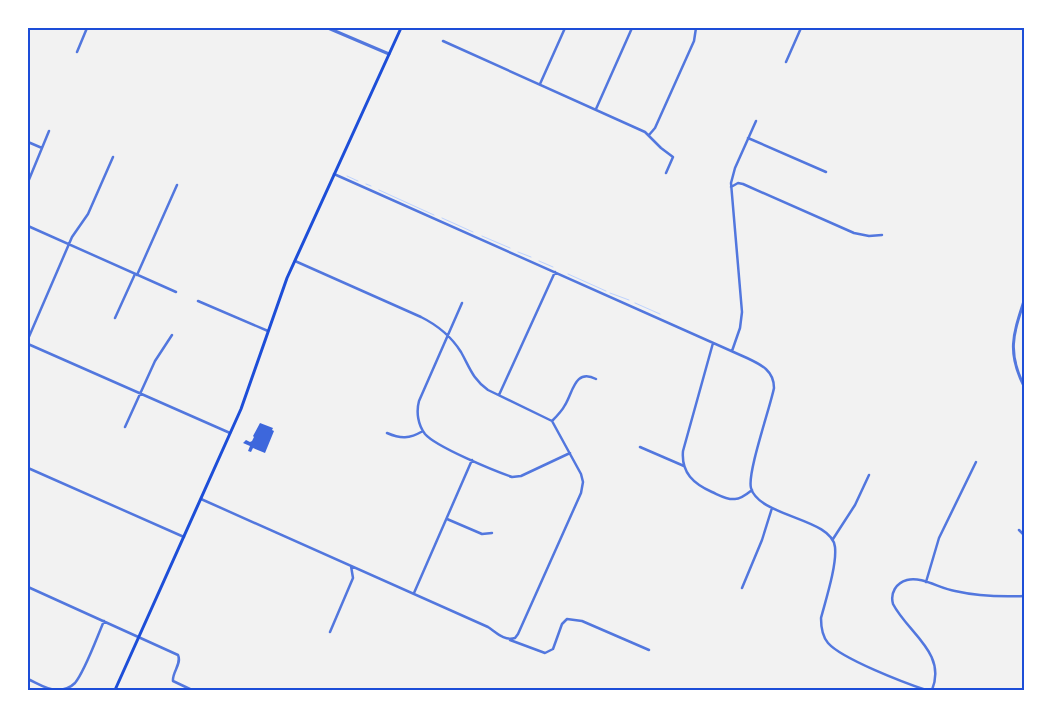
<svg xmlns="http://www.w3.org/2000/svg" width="1052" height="718" font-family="'Public Sans',sans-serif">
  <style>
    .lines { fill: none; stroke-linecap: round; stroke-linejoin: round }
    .stream { stroke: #bfd3fe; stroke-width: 1 }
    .building { fill: #3d67dc }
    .minor { stroke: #5277de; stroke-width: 2.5 }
    .tertiary { stroke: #5277de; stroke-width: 3 }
    .secondary { stroke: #1d4ed8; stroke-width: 3 }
    .neatline { fill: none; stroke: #1d4ed8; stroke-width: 2 }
  </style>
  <rect width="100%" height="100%" fill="#f2f2f2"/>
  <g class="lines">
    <path class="stream" d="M347,176L358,181
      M366,184L371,186
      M379,190L434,215
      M442,218L473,232
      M482,236L510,248
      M518,252L531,257
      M539,261L553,267
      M568,274L606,291
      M610,293L629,300
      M635,303L660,314"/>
  </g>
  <path class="building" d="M260,423L273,428L272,430L274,431L265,453L253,448L251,452L248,451L250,446L243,443L246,440L250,442L252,441L254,437L253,436Z"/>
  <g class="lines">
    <path class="minor" d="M443,41L645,132L661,148L673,157L666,173
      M77,52L87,28
      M786,62L801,28
      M540,84L565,28
      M596,109L632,28
      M649,135L655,128L694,41L696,28
      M748,138L826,172
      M28,142L42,148
      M334,174L747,358C762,365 774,371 774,388C770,408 747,473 751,488C759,517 832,518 835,547C837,565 826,599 821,618C821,627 822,636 828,643C842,659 905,683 926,690
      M28,182L49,131
      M731,187L738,183L743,184L854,233L869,236L882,235
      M28,226L176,292
      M137,275L177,185
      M198,301L268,331
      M462,303L419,401C416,412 418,425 425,434C436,447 495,471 512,477L521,476L570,453
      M115,318L135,274
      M28,339L72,237L88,214L113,157
      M713,343L683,451C681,473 694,484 712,492C719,495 727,500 735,499C741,499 747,494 752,490
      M28,344L230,433
      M732,351L740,328L742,312L731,183L735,168L756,121
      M499,395L555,272
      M552,421C557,416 562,411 565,405C573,392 575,368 596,379
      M125,427L155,361L172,335
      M387,433C401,439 409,439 423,431
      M640,447L684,466
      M28,468L184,537
      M201,499L488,627C497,633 504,641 515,638L518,634L581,493L583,482L581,474L552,421L488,390C472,378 470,368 461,352C451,336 437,325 421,317L295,261
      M447,519L482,534L492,533
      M1019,530L1024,535
      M833,539L855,505L869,475
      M926,582L939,538L976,462
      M28,587L178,655C182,664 172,672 173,681L192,690
      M742,588L762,540L772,508
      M414,593L472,460
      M330,632L353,578L351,566
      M510,640L545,653L553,649L562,624L567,619L582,621L649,650
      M28,679C37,683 47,690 57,690C64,690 70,688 75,683C85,671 97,637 104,621
      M932,690C947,653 908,633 893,604C890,593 896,583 907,580C922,576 940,589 955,591C977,596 1002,597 1024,596"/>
    <path class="tertiary" d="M328,28L389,54
      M1024,301C1013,335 1007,352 1024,386"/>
    <path class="secondary" d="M115,690L241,409L287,278L401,28"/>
  </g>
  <rect width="1052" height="718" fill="none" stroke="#ffffff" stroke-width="58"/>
  <rect x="29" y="29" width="994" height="660" class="neatline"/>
</svg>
